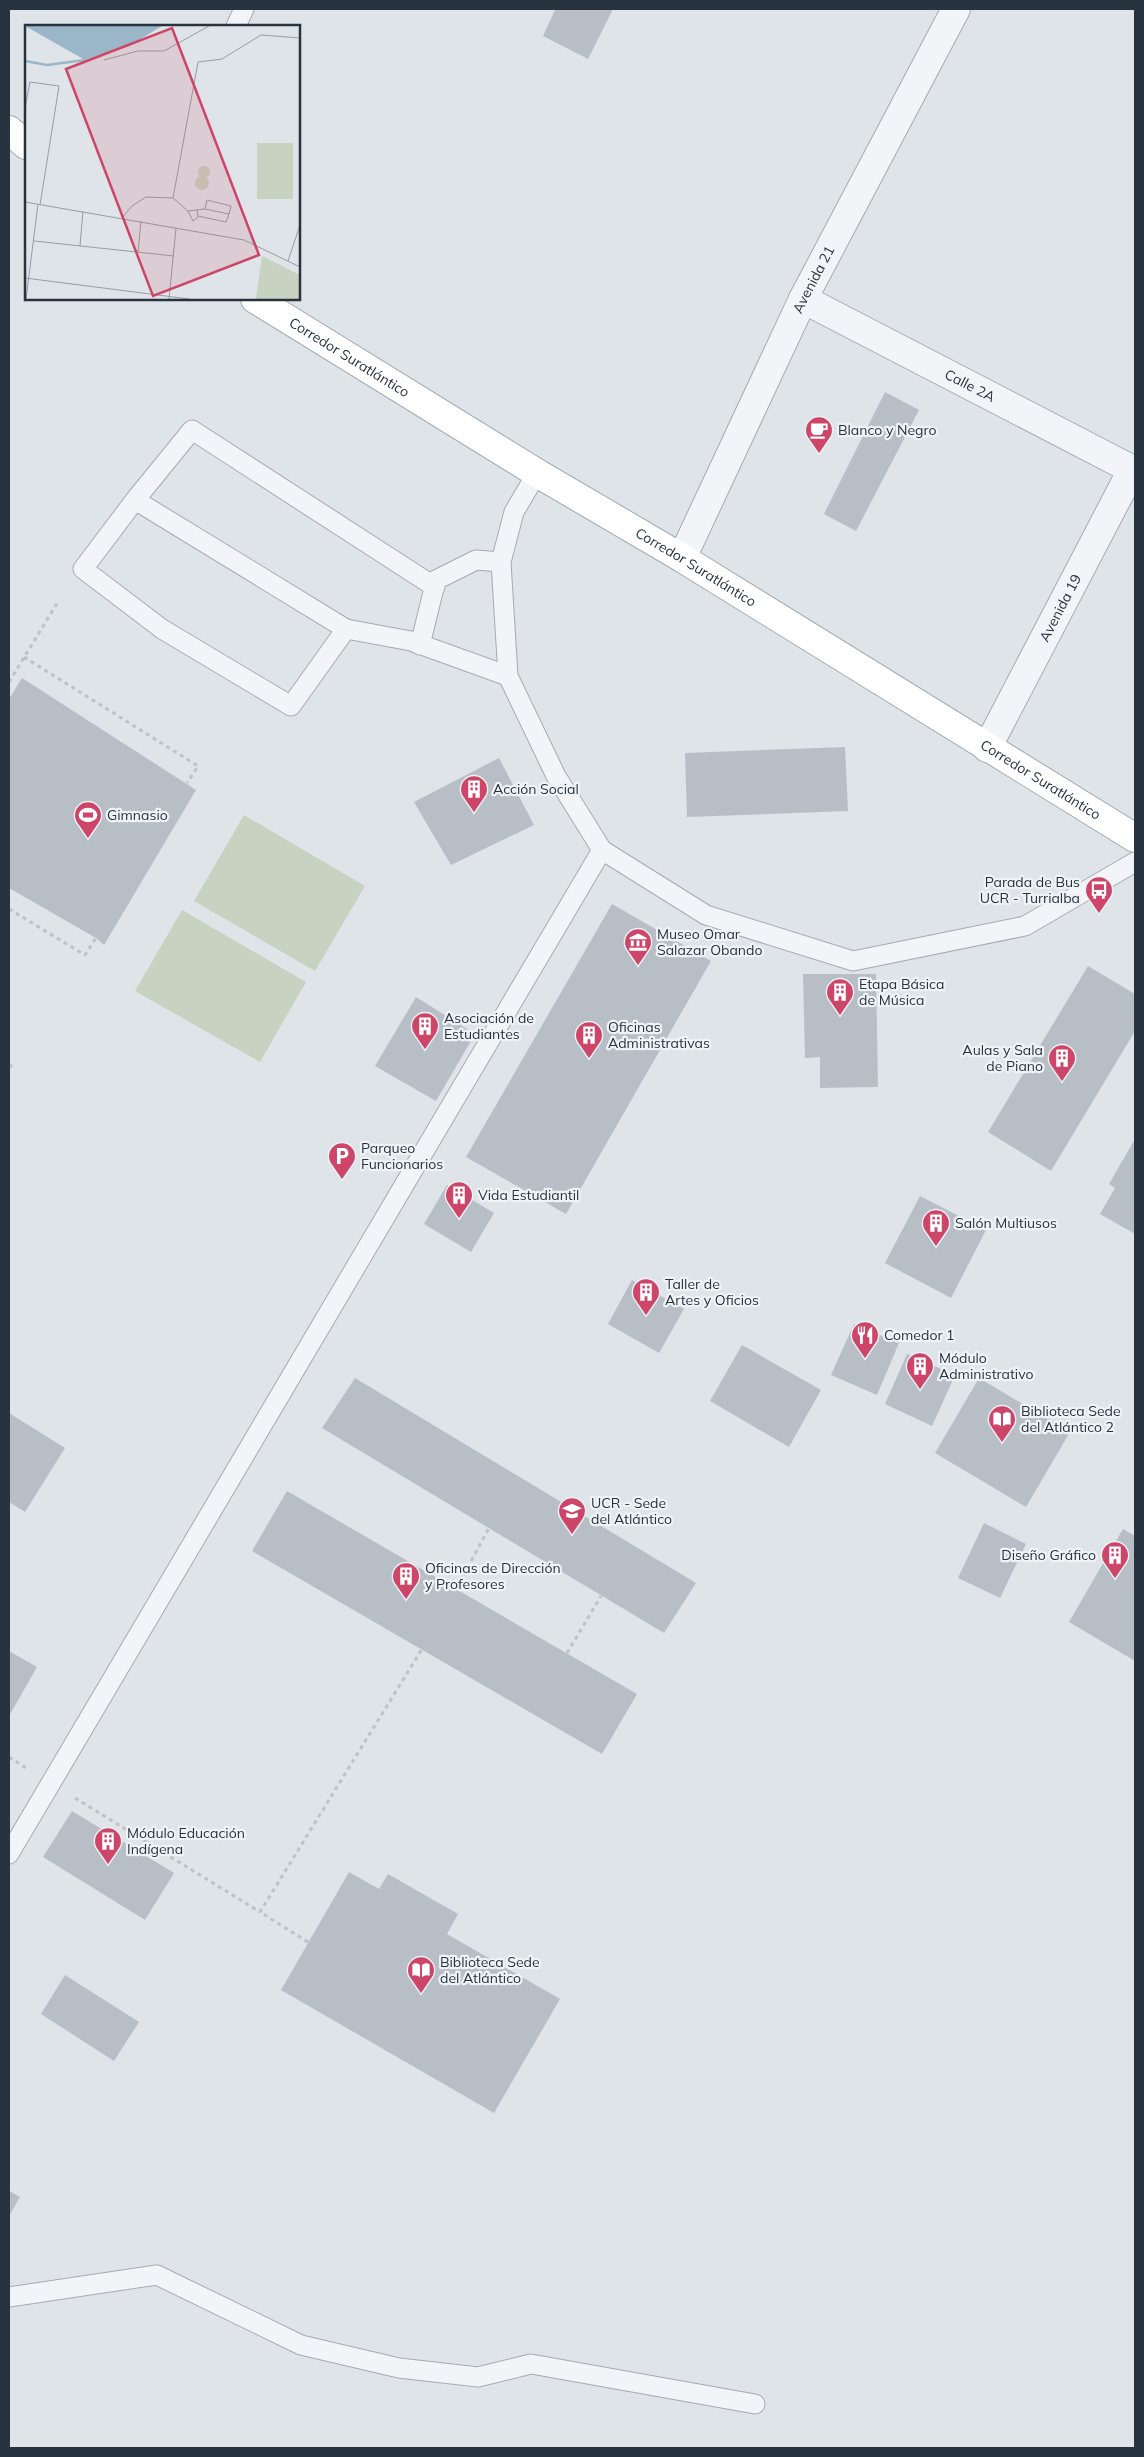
<svg xmlns="http://www.w3.org/2000/svg" width="1144" height="2457" font-family="Mulish,sans-serif">
  <style>
    .green { fill: #c7d2c1 }
    .building { fill: #b7bec5 }
    .lines { fill: none; stroke-linecap: round; stroke-linejoin: round }
    .service-casing { stroke: #a4abb2; stroke-width: 21 }
    .minor-casing { stroke: #a4abb2; stroke-width: 30 }
    .primary-casing { stroke: #9faab4; stroke-width: 30 }
    .path { stroke: #bdc2c7; stroke-width: 3; stroke-dasharray: 4 4; stroke-linecap: butt }
    .service { stroke: #f2f4f7; stroke-width: 19 }
    .minor { stroke: #f2f4f7; stroke-width: 28 }
    .primary { stroke: #fff; stroke-width: 28 }
    .labels { text-anchor: middle; dominant-baseline: central; stroke-width: 4.5; stroke-linejoin: round; paint-order: stroke }
    .street-label { font-size: 14px; fill: #283340; stroke: #eff3f6 }
    .poi-label { font-size: 14px; fill: #283340; stroke: #eff3f6; text-anchor: start }
    .inset-river { fill: none; stroke: #9ab6c8; stroke-width: 2.5 }
    .inset-road { fill: none; stroke: #969da5; stroke-width: 1 }
    .view { fill: #cd4568; fill-opacity: 0.15; stroke: #cd4568; stroke-width: 2.5 }
    .inset-edge { fill: none; stroke: #283340; stroke-width: 2.5 }
  </style>
  <rect width="100%" height="100%" fill="#dfe4e8"/>
  <path class="green" d="M244,815L365,886L315,971L194,901Z
    M182,910L306,982L260,1062L135,991Z"/>
  <path class="building" d="M553,9H613L588,59L543,36L555,10Z
    M885,392L919,410L856,531L824,514Z
    M22,678L196,790L104,945L96,938L9,888V699Z
    M845,747L848,811L687,817L685,753Z
    M499,758L534,825L451,865L414,802Z
    M612,904L711,961L566,1214L466,1157Z
    M1088,966L1135,994V1031L1051,1171L988,1132Z
    M803,974H876L878,1087L820,1088V1057L805,1058Z
    M416,997L475,1034L436,1101L375,1066Z
    M1135,1139V1234L1100,1214L1115,1188L1109,1184Z
    M447,1185L494,1213L471,1252L424,1224Z
    M920,1196L986,1230L951,1298L885,1263Z
    M632,1280L684,1309L659,1353L608,1324Z
    M854,1324L899,1343L877,1395L831,1375Z
    M742,1345L821,1390L789,1447L710,1401Z
    M907,1354L955,1375L932,1426L885,1404Z
    M355,1378L696,1583L664,1633L322,1428Z
    M979,1378L1070,1432L1026,1507L935,1453Z
    M9,1413L65,1448L25,1512L9,1502Z
    M287,1491L637,1694L602,1754L252,1551Z
    M984,1523L1026,1544L1000,1598L958,1578Z
    M1123,1529L1135,1536V1661L1069,1622Z
    M9,1651L37,1667L9,1716Z
    M72,1811L174,1873L145,1920L43,1857Z
    M349,1872L379,1889L388,1874L458,1914L447,1934L560,1999L494,2113L281,1990Z
    M65,1975L139,2022L114,2061L41,2014Z
    M9,2191L20,2197L9,2216Z"/>
  <g class="lines">
    <g class="service-casing">
      <path id="service" d="M236,26L244,9
        M135,500L83,569L162,629L291,706L346,629L411,641L508,676
        M501,562L514,512L537,473
        M346,629L135,500L192,430L435,587
        M420,645L436,580L476,560L501,562L508,676L556,776L602,850L706,915L853,961L1025,926L1135,862
        M9,1854L602,850
        M9,2297L157,2275L301,2345L399,2368L478,2377L531,2364L755,2404"/>
    </g>
    <g class="minor-casing">
      <g id="minor">
        <path id="s1" d="M803,299L1135,471"/>
        <path id="s2" d="M682,558L803,299L956,9"/>
        <path id="s3" d="M987,748L1132,470"/>
      </g>
    </g>
    <g class="primary-casing">
      <g id="primary">
        <path d="M9,130L26,145"/>
        <path id="s4" d="M255,299L537,473L682,558L1135,838"/>
      </g>
    </g>
    <path class="path" d="M24,657L198,766L187,783
      M9,682L59,600
      M9,909L85,955L96,938
      M9,1065L11,1066L9,1071
      M456,1589L489,1528
      M567,1653L601,1596
      M9,1757L26,1768
      M75,1798L260,1912
      M308,1942L260,1912L422,1649"/>
    <use href="#service" class="service"/>
    <use href="#minor" class="minor"/>
    <use href="#primary" class="primary"/>
  </g>
  <defs>
    <g id="cafe-pin" transform="scale(1.4375)"><path d="M0 17L-7.5 6A9.5 9.5 0 1 1 7.5 6Z" fill="#cd4568" stroke="#eff3f6"/><path d="M-5.5-4.5H6V0H3Q3 3.5 0 3.5H-2.5Q-5.5 3.5-5.5 0ZM3-3.2v2h1.7v-2ZM-6 4.5H4V6H-6Z" fill="#fff"/></g>
    <g id="building-pin" transform="scale(1.4375)"><path d="M0 17L-7.5 6A9.5 9.5 0 1 1 7.5 6Z" fill="#cd4568" stroke="#eff3f6"/><path d="M-4-6H4V6H1V3H-1V6H-4ZM-2.5-4.3h1.7v1.8h-1.7ZM.8-4.3h1.7v1.8H.8ZM-2.5-1h1.7V.8h-1.7ZM.8-1h1.7V.8H.8Z" fill="#fff"/></g>
    <g id="stadium-pin" transform="scale(1.4375)"><path d="M0 17L-7.5 6A9.5 9.5 0 1 1 7.5 6Z" fill="#cd4568" stroke="#eff3f6"/><path d="M0-5a6.5 5 0 1 0 0 10a6.5 5 0 1 0 0-10ZM-3.5-1.8h7v3.6h-7Z" fill="#fff"/></g>
    <g id="bus-pin" transform="scale(1.4375)"><path d="M0 17L-7.5 6A9.5 9.5 0 1 1 7.5 6Z" fill="#cd4568" stroke="#eff3f6"/><path d="M-5-6H5V4H4V6H2V4H-2V6H-4V4H-5ZM-3.5-4V0h7V-4ZM-3.5 1.2v1.5H-2V1.2ZM2 1.2v1.5H3.5V1.2Z" fill="#fff"/></g>
    <g id="museum-pin" transform="scale(1.4375)"><path d="M0 17L-7.5 6A9.5 9.5 0 1 1 7.5 6Z" fill="#cd4568" stroke="#eff3f6"/><path d="M0-6L6-3V-2H-6V-3ZM-5-1h2V3h-2ZM-1-1h2V3h-2ZM3-1h2V3H3ZM-6 4H6V6H-6Z" fill="#fff"/></g>
    <g id="parking-pin" transform="scale(1.4375)"><path d="M0 17L-7.5 6A9.5 9.5 0 1 1 7.5 6Z" fill="#cd4568" stroke="#eff3f6"/><path d="M-3.5-5.5H1a3.5 3.5 0 0 1 0 7H-1V5.5H-3.5ZM-1-3.4V-.6H.8a1.4 1.4 0 0 0 0-2.8Z" fill="#fff"/></g>
    <g id="restaurant-pin" transform="scale(1.4375)"><path d="M0 17L-7.5 6A9.5 9.5 0 1 1 7.5 6Z" fill="#cd4568" stroke="#eff3f6"/><path d="M-5-6h1v4h1v-4h1v4h1v-4h1v5L-1.5 .5V6h-2V.5L-5-1ZM5-6V6H3V1.5H1.5Q1.5-4 5-6Z" fill="#fff"/></g>
    <g id="library-pin" transform="scale(1.4375)"><path d="M0 17L-7.5 6A9.5 9.5 0 1 1 7.5 6Z" fill="#cd4568" stroke="#eff3f6"/><path d="M-6-4Q-3-5.5-.7-3.5V5Q-3 3-6 4ZM6-4Q3-5.5 .7-3.5V5Q3 3 6 4Z" fill="#fff"/></g>
    <g id="university-pin" transform="scale(1.4375)"><path d="M0 17L-7.5 6A9.5 9.5 0 1 1 7.5 6Z" fill="#cd4568" stroke="#eff3f6"/><path d="M0-5L7-2L0 1L-7-2ZM-4 1L0 2.5L4 1V4Q0 6-4 4Z" fill="#fff"/></g>
  </defs>
  <g fill-rule="evenodd">
    <use href="#cafe-pin" x="819" y="430"/>
    <use href="#building-pin" x="474" y="789"/>
    <use href="#stadium-pin" x="88" y="815"/>
    <use href="#bus-pin" x="1099" y="890"/>
    <use href="#museum-pin" x="638" y="942"/>
    <use href="#building-pin" x="840" y="992"/>
    <use href="#building-pin" x="425" y="1026"/>
    <use href="#building-pin" x="589" y="1035"/>
    <use href="#building-pin" x="1062" y="1058"/>
    <use href="#parking-pin" x="342" y="1156"/>
    <use href="#building-pin" x="459" y="1195"/>
    <use href="#building-pin" x="936" y="1223"/>
    <use href="#building-pin" x="646" y="1292"/>
    <use href="#restaurant-pin" x="865" y="1335"/>
    <use href="#building-pin" x="920" y="1366"/>
    <use href="#library-pin" x="1002" y="1419"/>
    <use href="#university-pin" x="572" y="1511"/>
    <use href="#building-pin" x="1115" y="1555"/>
    <use href="#building-pin" x="406" y="1576"/>
    <use href="#building-pin" x="108" y="1841"/>
    <use href="#library-pin" x="421" y="1970"/>
  </g>
  <g class="labels">
    <g class="street-label">
      <text stroke="none"><textPath href="#s2" startOffset="308">Avenida 21</textPath></text>
      <text stroke="none"><textPath href="#s4" startOffset="111">Corredor Suratlántico</textPath></text>
      <text stroke="none"><textPath href="#s1" startOffset="188">Calle 2A</textPath></text>
      <text stroke="none"><textPath href="#s4" startOffset="516">Corredor Suratlántico</textPath></text>
      <text stroke="none"><textPath href="#s3" startOffset="158">Avenida 19</textPath></text>
      <text stroke="none"><textPath href="#s4" startOffset="921">Corredor Suratlántico</textPath></text>
    </g>
    <g class="poi-label">
      <text x="838" y="430">Blanco y Negro</text>
      <text x="493" y="789">Acción Social</text>
      <text x="107" y="815">Gimnasio</text>
      <text x="1080" y="882" text-anchor="end">Parada de Bus<tspan x="1080" dy="16">UCR - Turrialba</tspan></text>
      <text x="657" y="934">Museo Omar<tspan x="657" dy="16">Salazar Obando</tspan></text>
      <text x="859" y="984">Etapa Básica<tspan x="859" dy="16">de Música</tspan></text>
      <text x="444" y="1018">Asociación de<tspan x="444" dy="16">Estudiantes</tspan></text>
      <text x="608" y="1027">Oficinas<tspan x="608" dy="16">Administrativas</tspan></text>
      <text x="1043" y="1050" text-anchor="end">Aulas y Sala<tspan x="1043" dy="16">de Piano</tspan></text>
      <text x="361" y="1148">Parqueo<tspan x="361" dy="16">Funcionarios</tspan></text>
      <text x="478" y="1195">Vida Estudiantil</text>
      <text x="955" y="1223">Salón Multiusos</text>
      <text x="665" y="1284">Taller de<tspan x="665" dy="16">Artes y Oficios</tspan></text>
      <text x="884" y="1335">Comedor 1</text>
      <text x="939" y="1358">Módulo<tspan x="939" dy="16">Administrativo</tspan></text>
      <text x="1021" y="1411">Biblioteca Sede<tspan x="1021" dy="16">del Atlántico 2</tspan></text>
      <text x="591" y="1503">UCR - Sede<tspan x="591" dy="16">del Atlántico</tspan></text>
      <text x="1096" y="1555" text-anchor="end">Diseño Gráfico</text>
      <text x="425" y="1568">Oficinas de Dirección<tspan x="425" dy="16">y Profesores</tspan></text>
      <text x="127" y="1833">Módulo Educación<tspan x="127" dy="16">Indígena</tspan></text>
      <text x="440" y="1962">Biblioteca Sede<tspan x="440" dy="16">del Atlántico</tspan></text>
    </g>
  </g>
  <g transform="translate(25 25)">
    <rect width="275" height="275" fill="#dfe4e8"/>
    <path d="M232,118H268V174H232ZM173 147a6 6 0 1 1 12 0a6 6 0 1 1-12 0ZM170 158a7 7 0 1 1 14 0a7 7 0 1 1-14 0ZM237,231L275,250V274H231Z" fill="#c7d2c1"/>
    <path d="M0,1H137L104,21L60,35Z" fill="#9ab6c8"/>
    <path class="inset-river" d="M0,36L22,40L60,35L66,29"/>
    <path class="inset-road" d="M79,35L113,26H139L184,1M0,83L5,57L34,61L15,180M148,173L173,37L197,34L236,10L275,13M0,177L219,215L275,242M163,186L180,184L182,175L206,181L204,189M173,191L201,197L204,189L180,184M97,193L107,181L121,172L148,173L163,186L168,196L173,192L172,185M9,216L149,231M55,221L58,186M113,227L116,196M263,236L275,200M0,253L164,274M1,274L13,179M144,274L151,203"/>
    <path class="view" d="M147,3L234,230L128,271L41,44Z"/>
    <rect width="275" height="275" class="inset-edge"/>
  </g>
  <rect width="1144" height="2457" fill="none" stroke="#283340" stroke-width="20"/>
</svg>
